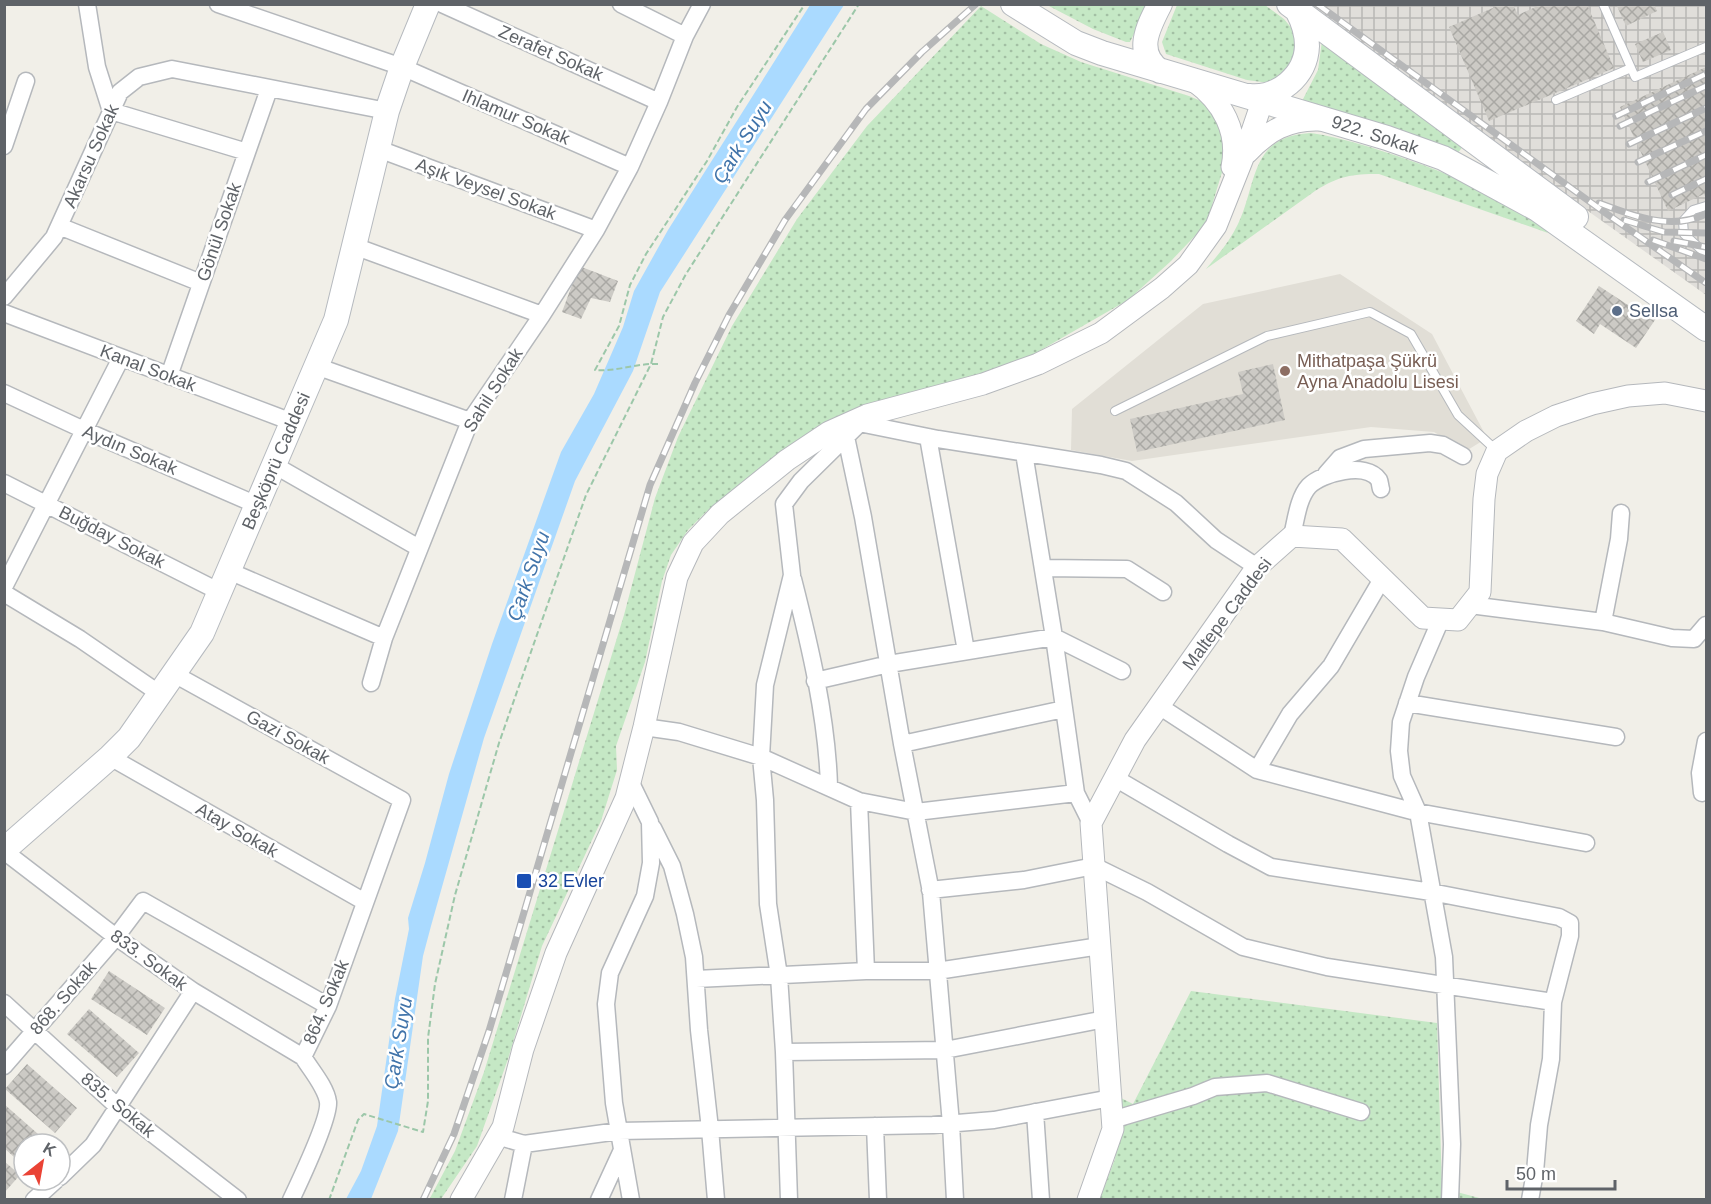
<svg xmlns="http://www.w3.org/2000/svg" width="1711" height="1204" font-family="Arial,sans-serif">
  <style>
    .industrial { fill: url(#industrial-grid) }
    .education { fill: #e1ded6 }
    .green { fill: url(#green-dots) }
    .water { fill: #aadaff }
    .building { fill: url(#building-cross-hatch) }
    .lines { fill: none; stroke-linecap: round; stroke-linejoin: round }
    .service-casing { stroke: #b5b8bc; stroke-width: 10 }
    .minor-casing { stroke: #b5b8bc; stroke-width: 19 }
    .tertiary-casing { stroke: #b5b8bc; stroke-width: 23 }
    .secondary-casing { stroke: #b6babf; stroke-width: 26 }
    .path { stroke: #9cc7a9; stroke-width: 2; stroke-dasharray: 6 3; stroke-linecap: butt }
    .service { stroke: #fff; stroke-width: 8 }
    .minor { stroke: #fff; stroke-width: 16 }
    .tertiary { stroke: #fff; stroke-width: 21 }
    .secondary { stroke: #fff; stroke-width: 24 }
    .rail-casing { stroke: #b6b7b8; stroke-width: 7 }
    .rail { stroke: #fff; stroke-width: 4.5; stroke-dasharray: 14; stroke-linecap: butt }
    .service-dot { fill: #5c6f8a; stroke: #fff; stroke-width: 2 }
    .education-dot { fill: #8d6e63; stroke: #fff; stroke-width: 2 }
    .transit-dot { fill: #1a4fb4; stroke: #fff; stroke-width: 2 }
    .labels { text-anchor: middle; dominant-baseline: central; stroke-width: 5; stroke-linejoin: round; paint-order: stroke }
    .street-label { font-size: 18px; fill: #5f6368; stroke: #fff }
    .service-label { font-size: 18px; fill: #4e5e75; stroke: #fff; text-anchor: start }
    .education-label { font-size: 18px; fill: #785e54; stroke: #fff; text-anchor: start }
    .transit-label { font-size: 18px; fill: #164399; stroke: #fff; text-anchor: start }
    .water-label { font-size: 20px; font-style: italic; fill: #4174aa; stroke: #fff }
  </style>
  <defs>
    <pattern id="industrial-grid" width="8" height="8" patternUnits="userSpaceOnUse" patternTransform="scale(1.5)"><rect width="8" height="8" fill="#e0deda"/><path d="M0 4h8M4 0v8" fill="none" stroke="#b9b8b5"/></pattern>
    <pattern id="green-dots" width="8" height="8" patternUnits="userSpaceOnUse" patternTransform="scale(1.5)"><rect width="8" height="8" fill="#c5e8c5"/><path d="M2 2h.1M6 6h.1" fill="none" stroke="#a3c0a4" stroke-width="1.8" stroke-linecap="round"/></pattern>
    <pattern id="building-cross-hatch" width="8" height="8" patternUnits="userSpaceOnUse" patternTransform="scale(1.5)"><rect width="8" height="8" fill="#cccac5"/><path d="M0 0l8 8M0 8l8-8" fill="none" stroke="#a9a8a4"/></pattern>
  </defs>
  <rect width="100%" height="100%" fill="#f1efe8"/>
  <path class="industrial" d="M1308,5H1706V295L1498,147Z"/>
  <path class="education" d="M1340,274L1432,334L1487,438L1466,451L1434,432L1371,427L1132,461L1071,450L1072,409L1203,304Z"/>
  <path class="green" d="M1047,5H1148L1130,42H1126L1093,29Z
    M1177,5H1265L1284,19L1293,30L1296,40L1295,56L1286,72L1269,83L1247,80L1166,54L1162,42Z
    M981,6L1041,44L1081,62L1189,96L1208,104L1221,123L1227,156L1212,205L1213,217L1170,262L1128,300L1027,358L987,376L814,429L779,453L706,512L688,530L671,555L662,581L645,662L616,746L617,770L601,821L542,946L508,1059L477,1146L441,1199L429,1200L455,1151L484,1072L624,615L655,498L678,437L732,326L797,219L867,126Z
    M1322,41L1464,145L1457,154L1301,103L1318,70Z
    M1310,133C1358,138 1523,195 1548,233L1379,174C1351,174 1339,176 1315,191L1206,269C1218,255 1230,241 1238,224C1258,182 1249,137 1310,133Z
    M1191,991L1437,1023L1442,1188L1483,1199L1099,1200L1115,1159L1121,1098L1133,1104Z"/>
  <path class="water" d="M810,5H844L660,292L633,371L575,481L484,738L431,926L423,956L398,1131L371,1199H346L361,1171L377,1126L395,999L409,929L408,918L425,863L449,774L492,644L561,452L594,394L623,327L634,291L668,230Z"/>
  <path class="building" d="M1502,4H1513L1518,15L1542,4H1587L1614,68L1489,121L1449,27Z
    M1616,4H1654L1657,11L1626,26Z
    M1663,32L1671,50L1643,62L1635,44Z
    M1706,67V199L1704,194L1668,211L1620,107Z
    M579,266L618,281L610,302L591,298L581,319L562,312Z
    M1599,286L1631,307L1635,302L1657,317L1636,348L1600,324L1594,334L1576,321Z
    M1273,364L1285,420L1137,452L1130,419L1243,394L1238,372Z
    M109,971L165,1008L147,1035L91,999Z
    M89,1009L139,1053L117,1077L67,1034Z
    M27,1064L77,1108L55,1133L5,1089Z
    M4,1104L46,1141L44,1144H24V1166L4,1148Z
    M4,1161L20,1175L4,1193Z"/>
  <g class="lines">
    <g class="service-casing">
      <path id="service" d="M1603,4L1635,77L1706,47
        M1556,100L1631,68
        M1706,206L1693,210L1683,221L1684,234L1706,254
        M1115,411L1267,336L1370,312L1411,334L1458,415L1497,451"/>
    </g>
    <g class="minor-casing">
      <path id="minor" d="M87,4L97,67L111,111L247,152
        M218,4L402,67L630,167
        M442,4L659,102
        M621,4L685,36
        M4,146L26,81
        M376,148L596,230
        M59,226L201,283
        M354,246L542,315
        M4,297L54,237L120,92L139,77L172,69L387,111
        M4,313L292,422
        M316,366L470,421
        M169,376L269,89
        M4,393L84,430L257,505
        M859,423L938,439L1101,465L1126,471L1176,503L1216,540L1257,567
        M846,437L863,517L902,744L931,892L951,1124L955,1200
        M928,437L966,651
        M1024,453L1054,637L1076,793L1091,823
        M274,465L419,548
        M1326,474L1340,458L1364,449L1430,443L1443,445L1463,456
        M4,483L220,592
        M1292,536C1296,520 1298,498 1309,486C1322,473 1366,461 1379,480C1380,482 1380,486 1381,489
        M1044,568L1127,569L1163,592
        M229,571L384,638L470,421L542,315L596,230L630,167L659,102L685,36L702,4
        M793,579C810,646 827,718 829,786
        M4,587L121,358
        M4,593L80,639L160,694
        M1470,605L1603,622L1672,638L1694,639L1706,625
        M1441,619L1416,677L1401,722L1399,751L1402,776L1418,812L1444,957L1452,1144L1450,1200
        M1603,622L1619,539L1621,513
        M174,674L402,800L328,1006L303,1057C311,1070 326,1087 328,1102C330,1118 299,1183 291,1200
        M815,681L889,664L1054,637L1122,671
        M371,683L384,638
        M1407,703L1616,737
        M1159,706L1257,770L1412,811L1586,843
        M644,727L679,732L761,757L859,801L916,812L1076,793
        M902,744L1064,709
        M110,757L365,902
        M1257,770L1290,714L1331,666L1382,579
        M1115,778L1228,844L1271,867L1431,892L1559,917L1570,923V936L1553,1002L1551,1059L1539,1125L1535,1172L1530,1200
        M630,781L650,822L651,863L645,896L610,973L606,1004L614,1103L631,1200
        M1702,793L1700,773L1706,741
        M859,801L866,971
        M653,828L672,866L685,914L694,957L699,1030L710,1129L716,1200
        M4,851L116,937L193,991L303,1057
        M930,890L1024,880L1094,866L1147,892L1243,947L1327,967L1553,1002
        M696,979L866,971H937L1100,946
        M4,1003L118,1107L238,1200
        M784,1052L945,1050L1105,1019
        M4,1066L116,937L143,901L328,1006
        M1035,1112L1041,1200
        M1112,1120L1193,1096L1215,1087L1267,1083L1361,1112
        M875,1126L878,1200
        M497,1136L524,1144L619,1131L933,1125L994,1120L1111,1098
        M60,1177L93,1145L193,991
        M34,1200L56,1180
        M513,1200L524,1144
        M599,1200L622,1150
        M789,1200L784,1052L779,976L768,904L765,800L761,757L765,685L792,575L784,504L801,481L863,420"/>
    </g>
    <g class="tertiary-casing">
      <path id="tertiary" d="M1194,81C1223,102 1239,132 1232,167
        M1247,153C1267,131 1289,119 1319,120
        M461,1200L503,1127L523,1049L556,953L626,798L644,727L677,577L693,543L720,514L787,460L829,432L867,415L983,384L1038,364L1101,333L1162,288L1188,265L1216,226L1243,158L1259,111L1267,98L1277,91
        M1088,1200L1113,1129L1091,823L1135,740L1257,567L1292,536L1342,539L1423,618L1458,620L1480,592L1484,499L1487,474L1497,451L1526,431L1556,416L1592,404L1628,396L1665,393L1706,401"/>
    </g>
    <g class="secondary-casing">
      <path id="secondary" d="M1013,4L1076,43L1102,53L1387,138L1443,158L1537,209L1706,329
        M1289,4L1576,217
        M1160,71C1134,53 1148,27 1160,4
        M1249,96C1278,99 1306,76 1307,46C1307,34 1303,21 1297,10
        M4,850L110,757L129,738L202,633L336,320L387,111L402,67L428,4"/>
    </g>
    <path class="path" d="M658,364C636,363 617,372 595,370L619,326L630,285L646,254L707,161L737,107L805,4
      M329,1200L358,1120L364,1114L423,1132L428,1101V1038L435,984L455,895L499,743L586,495L651,364L663,317L686,274L859,4"/>
    <use href="#service" class="service"/>
    <use href="#minor" class="minor"/>
    <use href="#tertiary" class="tertiary"/>
    <use href="#secondary" class="secondary"/>
    <g class="rail-casing">
      <path id="rail" d="M1317,4L1604,212L1706,283
        M1616,116L1706,74
        M1620,126L1706,86
        M1629,144L1706,108
        M1638,162L1706,131
        M1648,182L1706,155
        M1672,195L1706,179
        M1599,203C1633,216 1671,231 1706,214
        M1624,220L1664,232L1706,233
        M1653,240L1706,259
        M1674,241L1706,247
        M423,1200L454,1134L489,1031L650,485L695,383L729,315L785,220L866,109L922,52L976,4"/>
    </g>
    <use href="#rail" class="rail"/>
  </g>
  <circle class="service-dot" cx="1617" cy="311" r="6"/>
  <circle class="education-dot" cx="1285" cy="371" r="6"/>
  <rect class="transit-dot" x="516" y="873" width="16" height="16" rx="3"/>
  <g class="labels">
    <g class="street-label">
      <text transform="translate(551 53) rotate(24)">Zerafet Sokak</text>
      <text transform="translate(516 117) rotate(23)">Ihlamur Sokak</text>
      <text transform="translate(1375 135) rotate(18)">922. Sokak</text>
      <text transform="translate(91 156) rotate(-66)">Akarsu Sokak</text>
      <text transform="translate(486 189) rotate(20)">Aşık Veysel Sokak</text>
      <text transform="translate(219 232) rotate(-71)">Gönül Sokak</text>
      <text transform="translate(148 368) rotate(21)">Kanal Sokak</text>
      <text transform="translate(493 390) rotate(-58)">Sahil Sokak</text>
      <text transform="translate(130 450) rotate(23)">Aydın Sokak</text>
      <text transform="translate(276 461) rotate(-67)">Beşköprü Caddesi</text>
      <text transform="translate(112 537) rotate(27)">Buğday Sokak</text>
      <text transform="translate(1227 614) rotate(-53)">Maltepe Caddesi</text>
      <text transform="translate(288 737) rotate(29)">Gazi Sokak</text>
      <text transform="translate(237 830) rotate(30)">Atay Sokak</text>
      <text transform="translate(149 960) rotate(36)">833. Sokak</text>
      <text transform="translate(63 998) rotate(-49)">868. Sokak</text>
      <text transform="translate(326 1002) rotate(-67)">864. Sokak</text>
      <text transform="translate(118 1105) rotate(40)">835. Sokak</text>
    </g>
    <g class="service-label">
      <text x="1629" y="311">Sellsa</text>
    </g>
    <g class="education-label">
      <text x="1297" y="361">Mithatpaşa Şükrü<tspan x="1297" dy="21">Ayna Anadolu Lisesi</tspan></text>
    </g>
    <g class="transit-label">
      <text x="538" y="881">32 Evler</text>
    </g>
    <g class="water-label">
      <text transform="translate(742 142) rotate(-58)">Çark Suyu</text>
      <text transform="translate(528 576) rotate(-71)">Çark Suyu</text>
      <text transform="translate(398 1043) rotate(-81)">Çark Suyu</text>
    </g>
  </g>
  <rect width="1711" height="1204" fill="none" stroke="#5f6368" stroke-width="12"/>
  <g transform="translate(42 1162) rotate(31)"><circle r="28" fill="#ffffff" stroke="#bfc1c3" stroke-width="1.5"/>
  <path d="M0-4.5L10 22L0 15L-10 22Z" fill="#ea4335"/>
  <text y="-9" font-size="16" font-weight="bold" text-anchor="middle" fill="#5f6368">K</text>
  </g>
  <path d="M1507 1180v9h108v-9" fill="none" stroke="#5f6368" stroke-width="3"/>
  <text x="1516" y="1180" font-size="18" fill="#5f6368" stroke="#ffffff" stroke-width="4.5" paint-order="stroke">50 m</text>
</svg>
